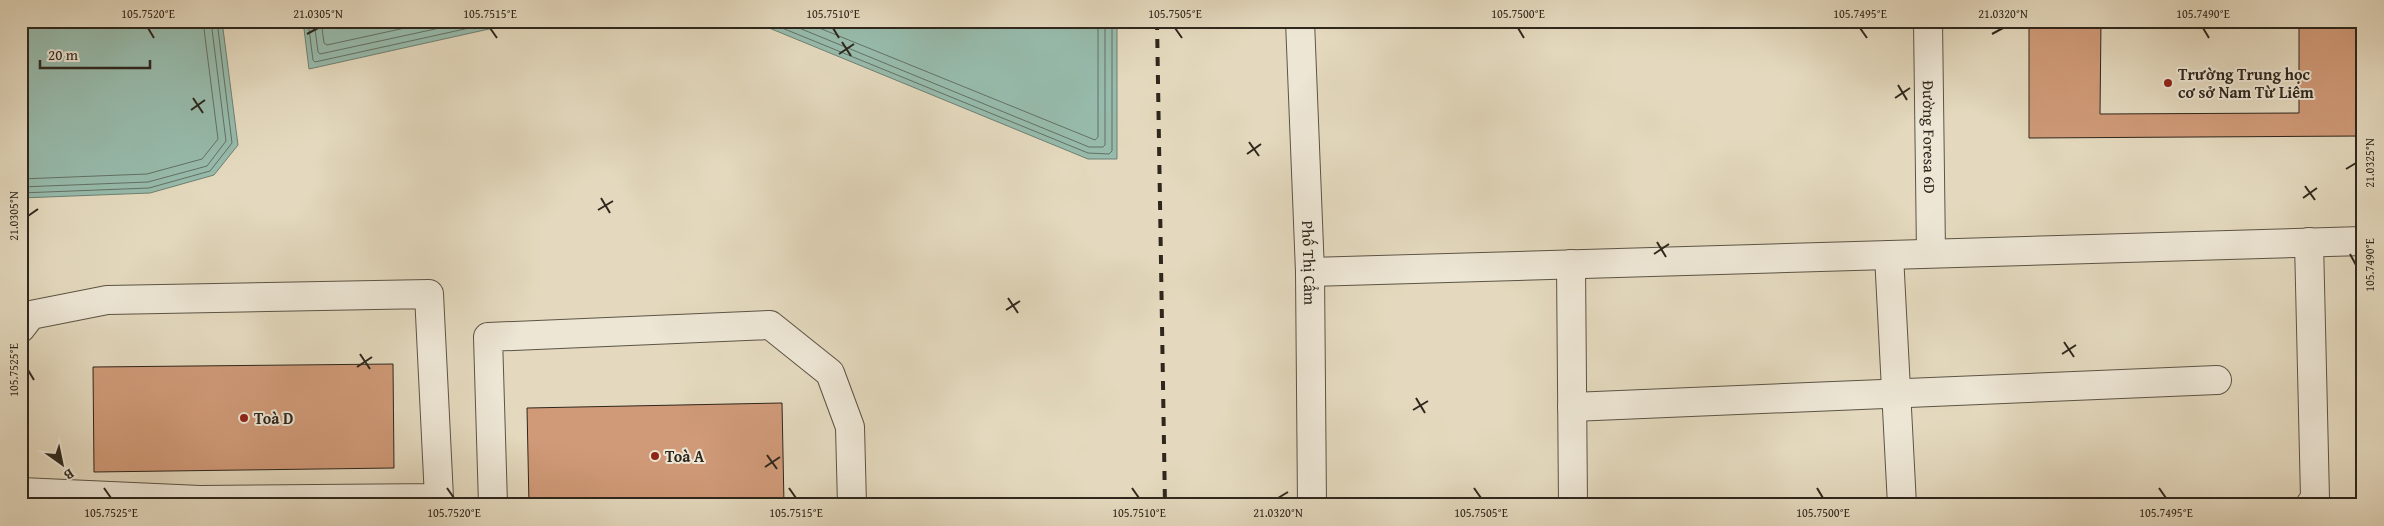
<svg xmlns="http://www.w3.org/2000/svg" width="2384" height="526" font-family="'Gentium Book Plus',serif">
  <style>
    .water { fill: #97bbac; stroke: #6d8073 }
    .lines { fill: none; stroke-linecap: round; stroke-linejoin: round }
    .shore { stroke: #637164; stroke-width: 1 }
    .building { fill: #d09a78; stroke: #2f271d }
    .street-casing { stroke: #5c5445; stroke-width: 30 }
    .street { stroke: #ede6d5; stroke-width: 28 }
    .rail { stroke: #2f271d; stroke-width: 4; stroke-dasharray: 9 9; stroke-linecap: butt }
    .ticks { fill: none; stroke: #2f271d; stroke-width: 2 }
    .poi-dot { fill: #8f2418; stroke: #ede6d5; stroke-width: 2 }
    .labels { text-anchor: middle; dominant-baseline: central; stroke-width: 4; stroke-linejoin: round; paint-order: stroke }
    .poi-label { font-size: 16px; font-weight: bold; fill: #2f271d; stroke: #ede6d5; text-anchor: start }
    .street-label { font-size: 16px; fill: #2f271d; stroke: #ede6d5 }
    .neatline { fill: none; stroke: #2f271d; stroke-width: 2 }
    .ticks-label { font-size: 12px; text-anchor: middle; fill: #2f271d }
  </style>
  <rect width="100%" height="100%" fill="#e4d9be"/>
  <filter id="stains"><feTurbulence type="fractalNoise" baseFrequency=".004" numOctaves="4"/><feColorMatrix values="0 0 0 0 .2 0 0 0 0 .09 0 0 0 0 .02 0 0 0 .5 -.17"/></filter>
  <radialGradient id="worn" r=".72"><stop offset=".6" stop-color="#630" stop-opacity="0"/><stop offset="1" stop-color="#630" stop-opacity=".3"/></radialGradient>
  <path class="water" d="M21,21H222L238,145L214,175L150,193L21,198Z
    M303,21H525L309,69Z
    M752,21H1117V159H1088Z"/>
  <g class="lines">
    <path class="shore" d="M308,21L313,60L315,62L501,21
      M314,21L318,52L320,54L472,21
      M321,21L324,43L327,45L437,21
      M765,21L1088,153L1109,154L1112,151V21
      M782,21L1089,147H1103L1105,145V21
      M802,21L1095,140L1098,137V21
      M21,179L147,174L202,159L218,139L203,21
      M21,187L148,182L207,166L226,141L211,21
      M21,193L149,188L210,171L232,143L217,21"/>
  </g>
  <path class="building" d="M2029,21H2101L2100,114L2299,113V21H2363V136L2029,138Z
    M393,364L394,468L94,472L93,367Z
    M782,403L784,505H529L527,408Z"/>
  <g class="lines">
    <g class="street-casing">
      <g id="street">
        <path id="s1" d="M1300,21L1310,272L1312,505"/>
        <path id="s2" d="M1928,21L1931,253"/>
        <path d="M2309,242L2315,498L2310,505"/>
        <path d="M1889,255L1902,505"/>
        <path d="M1571,264L1573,505"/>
        <path d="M1310,272L2363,241"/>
        <path d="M21,328L31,315L107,300L429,294L439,498L200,500L21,492"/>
        <path d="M1572,407L2217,380"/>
        <path d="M493,505L488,337L770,325L830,373L850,427L852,505"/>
      </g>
    </g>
    <use href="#street" class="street"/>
    <path class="rail" d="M1157,21L1165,505"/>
  </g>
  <path class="ticks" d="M148,28L154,38M490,28L497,38M833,28L839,38M1175,28L1182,38M1518,28L1524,38M1860,28L1867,38M2203,28L2209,38M307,34L318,28M1992,34L2003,28M842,42L851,56M839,54L854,44M1898,85L1907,100M193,98L203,113M1895,98L1910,88M191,110L205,100M1249,142L1259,156M1247,154L1261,144M2346,169L2356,163M2305,186L2315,200M601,198L610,213M2303,198L2317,188M598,210L613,201M28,216L38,209M1657,242L1666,257M1654,254L1669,244M2350,254L2356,265M1008,298L1018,313M1006,310L1020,301M2064,342L2074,357M360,354L370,369M2062,354L2076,345M357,367L372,357M28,370L34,380M1416,398L1425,413M1413,410L1428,401M767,455L777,469M765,467L780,457M104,488L111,498M447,488L454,498M789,488L796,498M1132,488L1139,498M1474,488L1481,498M1817,488L1823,498M2159,488L2166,498M1278,498L1288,492"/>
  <g class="poi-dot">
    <circle cx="2168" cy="83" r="5"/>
    <circle cx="244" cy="418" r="5"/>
    <circle cx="655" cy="456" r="5"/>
  </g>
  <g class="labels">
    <g class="poi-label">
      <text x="2178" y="74">Trường Trung học<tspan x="2178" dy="18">cơ sở Nam Từ Liêm</tspan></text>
      <text x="254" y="418">Toà D</text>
      <text x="665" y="456">Toà A</text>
    </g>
    <g class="street-label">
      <text stroke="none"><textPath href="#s2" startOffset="116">Đường Foresa 6D</textPath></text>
      <text stroke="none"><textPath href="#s1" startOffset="242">Phố Thị Cẩm</textPath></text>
    </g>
  </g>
  <rect width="2384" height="526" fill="none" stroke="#e4d9be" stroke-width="55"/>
  <g transform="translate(62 464) rotate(147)" stroke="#ede6d5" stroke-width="4" paint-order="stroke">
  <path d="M0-4L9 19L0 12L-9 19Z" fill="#2f271d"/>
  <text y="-8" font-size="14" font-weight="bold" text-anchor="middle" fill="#2f271d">B</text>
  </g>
  <path d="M40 60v8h110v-8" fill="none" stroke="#2f271d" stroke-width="2.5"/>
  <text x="48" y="60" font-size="15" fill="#2f271d" stroke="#ede6d5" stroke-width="4" paint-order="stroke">20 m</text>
  <rect x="28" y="28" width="2328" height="470" class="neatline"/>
  <g class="ticks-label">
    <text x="148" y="18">105.7520°E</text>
    <text x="318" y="18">21.0305°N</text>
    <text x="490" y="18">105.7515°E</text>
    <text x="833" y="18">105.7510°E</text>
    <text x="1175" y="18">105.7505°E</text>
    <text x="1518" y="18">105.7500°E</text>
    <text x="1860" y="18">105.7495°E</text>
    <text x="2003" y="18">21.0320°N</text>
    <text x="2203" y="18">105.7490°E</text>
    <text transform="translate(2370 163) rotate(-90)" y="4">21.0325°N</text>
    <text transform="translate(14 216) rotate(-90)" y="4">21.0305°N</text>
    <text transform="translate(2370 265) rotate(-90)" y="4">105.7490°E</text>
    <text transform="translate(14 370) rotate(-90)" y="4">105.7525°E</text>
    <text x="111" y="517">105.7525°E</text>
    <text x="454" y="517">105.7520°E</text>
    <text x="796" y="517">105.7515°E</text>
    <text x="1139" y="517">105.7510°E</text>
    <text x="1278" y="517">21.0320°N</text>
    <text x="1481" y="517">105.7505°E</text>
    <text x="1823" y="517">105.7500°E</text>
    <text x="2166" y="517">105.7495°E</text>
  </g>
  <rect width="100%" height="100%" filter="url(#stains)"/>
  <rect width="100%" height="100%" fill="url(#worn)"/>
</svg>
